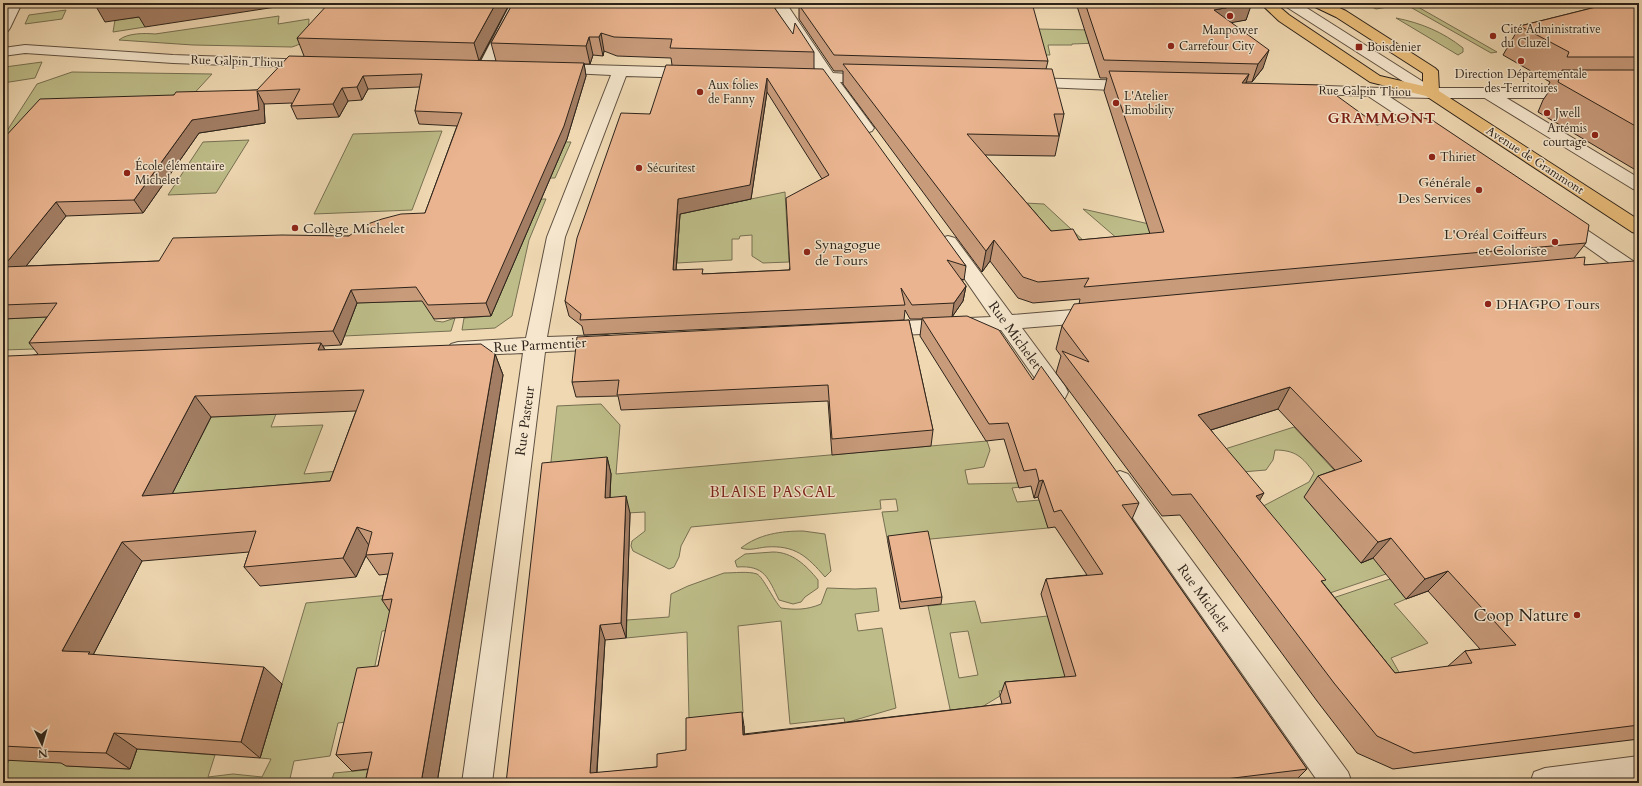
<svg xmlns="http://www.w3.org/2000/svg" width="1642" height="786" font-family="Cardo,serif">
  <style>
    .green { fill: #bebd89; stroke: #767052; fill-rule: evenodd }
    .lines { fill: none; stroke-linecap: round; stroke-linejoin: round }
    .service-casing { stroke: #5e5040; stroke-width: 2 }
    .minor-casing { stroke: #5e5040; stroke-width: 2 }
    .tertiary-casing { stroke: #5e5040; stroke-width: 2 }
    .primary-casing { stroke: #2d231a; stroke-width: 2 }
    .service { fill: #f5e6cd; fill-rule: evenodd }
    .minor { fill: #f5e6cd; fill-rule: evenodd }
    .tertiary { fill: #f5e6cd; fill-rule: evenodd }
    .primary { fill: #e8bc79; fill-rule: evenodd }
    .wall { fill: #c89b7b; stroke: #2d231a; fill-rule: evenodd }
    .shaded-wall { fill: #a37e64; stroke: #2d231a }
    .building { fill: #e9b48f; stroke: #2d231a; fill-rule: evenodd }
    .poi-dot { fill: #8f2418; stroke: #f5e6cd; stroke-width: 1.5 }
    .labels { text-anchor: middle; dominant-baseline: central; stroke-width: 3; stroke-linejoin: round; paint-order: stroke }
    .far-poi-label { font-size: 12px; fill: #2d231a; stroke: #f5e6cd; text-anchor: start }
    .far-street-label { font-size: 12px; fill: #2d231a; stroke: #f5e6cd }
    .poi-label { font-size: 14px; fill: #2d231a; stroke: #f5e6cd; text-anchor: start }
    .street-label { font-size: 14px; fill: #2d231a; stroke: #f5e6cd }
    .far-district-label { font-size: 15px; font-weight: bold; letter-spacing: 1px; fill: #7a1f14; stroke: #f5e6cd }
    .neighbourhood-label { font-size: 15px; letter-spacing: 1px; fill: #7a1f14; stroke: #f5e6cd }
    .near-poi-label { font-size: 17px; fill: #2d231a; stroke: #f5e6cd; text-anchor: end }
  </style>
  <rect width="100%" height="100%" fill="#efd8b2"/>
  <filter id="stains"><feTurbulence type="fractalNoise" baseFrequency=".005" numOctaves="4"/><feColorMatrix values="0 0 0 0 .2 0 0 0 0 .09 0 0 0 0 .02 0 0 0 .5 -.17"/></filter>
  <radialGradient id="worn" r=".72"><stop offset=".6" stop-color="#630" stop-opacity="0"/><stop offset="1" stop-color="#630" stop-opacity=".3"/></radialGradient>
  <path class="green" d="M1389,3H1411L1497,52L1491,53L1405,4L1376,9L1372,7Z
    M66,10L62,19L25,24L29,15Z
    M148,16L145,27L113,32L115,20Z
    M279,16L278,24L309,19C308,37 310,41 292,47L193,45L119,40C127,33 145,33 155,34Z
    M1396,18C1421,23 1443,32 1463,48V52L1458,55Z
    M1036,29L1094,30L1099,43L1072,44V45H1048L1050,55H1042Z
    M42,62L35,78L3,83V71L5,67Z
    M72,72L212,74L188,100L3,163V137L37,84Z
    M442,131L412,210L314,214L353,134Z
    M249,140L216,193L168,195L203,142Z
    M563,142H571L555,178H548Z
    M785,192L789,262L763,263L752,256V235L740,236L739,239H732V260L677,263L680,211L722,205Z
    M540,199H546L529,240L512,316L495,328L462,330L464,318L491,316L495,296Z
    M1005,202L1044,204L1085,242L1068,250Z
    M1083,209L1211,238L1119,240Z
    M438,300L433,318L435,321L443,322L455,318L451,331L344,336L357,303Z
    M68,316L35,349L3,350V319Z
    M601,404L620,425L616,474L987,441L990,450L984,467L965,470L968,484L1018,483L1020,487L1012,488L1017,502L1040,500L1048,528L888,543L882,512L898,511L896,499L880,500L881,509L691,527L681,546L679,557L674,567L669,569L633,551L631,546L632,541L645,531V512L609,514L549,480L557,406Z
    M276,414L271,427L323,425L304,474L430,463L161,515L211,417Z
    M1294,427L1346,483L1304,497L1361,563L1374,558L1386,574L1321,596L1250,513L1309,482L1314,473C1303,457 1295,450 1275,450L1273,460L1266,470L1242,472L1203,456Z
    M803,531L825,534L831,571L825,577C807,556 795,545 766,547C757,548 749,551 741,548C759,534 781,531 803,531Z
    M773,552C792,552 806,565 818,580V588L805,597L801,602L793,604L779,600C768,578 765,565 737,567L735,561L745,554Z
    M724,573C734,573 748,571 757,574C763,577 774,601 781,608C795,610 807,610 821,604L827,588L855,589L876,588L879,611L855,614L858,631L882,628L896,708L845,723L844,718L790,724L781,621L738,626L743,713L689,718L687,632L626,638L627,620L669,617L671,594L688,586Z
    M1390,579L1406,599L1394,604L1428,643L1391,658L1408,688L1309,606Z
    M400,594L392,630L382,631L364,720L338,723L330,756L294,761L289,783H3V773L9,760L55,754L67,766L129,769L137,749L215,755L208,777L233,774L262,777L271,759L260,758L306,603Z
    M975,601L981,623L1067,614L1069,690L1043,687L999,691L1000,696L985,705L981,711L953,723L928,606ZM968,631L978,675L959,678L950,633Z
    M387,768L384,783H331L334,773Z"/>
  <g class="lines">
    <g class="service-casing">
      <path id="service" d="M1283,3H1299L1436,90L1439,93L1436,96L1431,98L1426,96L1285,6Z"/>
    </g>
    <g class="minor-casing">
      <path id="minor" d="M511,3H525L492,67L490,70L485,71L480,70L478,67Z
        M772,3H786L833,73L877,76L880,79L877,82L872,84L840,82L874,128L872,131L866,133L860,131L824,82L794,79L791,76L794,73L799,71L817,72Z
        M25,45L173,55L312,60L317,61L319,64L317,67L312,68L173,63L25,53L3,56V48Z
        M555,64L694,68L699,70L702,73L699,76L694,78L626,76L565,237L547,337L607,335L614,337L617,342L614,347L607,349L545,352L492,783H462L523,353L458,356L451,354L447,349L451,344L458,342L526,338L547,237L611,75L550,72L547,69L550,66Z
        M1026,78L1136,81L1141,83L1144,86L1141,89L1136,91L1021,86L1018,83L1021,80Z
        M1300,85L1436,90L1439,93L1436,96L1431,98L1390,97L1442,131L1444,134L1442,137L1436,139L1430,137L1368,96L1295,93L1292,90L1295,87Z
        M1489,89L1495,91L1639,178V190L1633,189L1483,97L1481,94L1483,91Z
        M1563,216L1569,218L1639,265V280L1632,279L1557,226L1554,222L1557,218Z
        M948,236L955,238L1012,315L1096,308L1103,310L1106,315L1103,320L1096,322L1022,328L1065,386L1068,392L1065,398L1057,400L1049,398L1001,330L881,336L874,334L871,329L874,324L881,322L991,317L939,242L941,238Z
        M1120,471L1128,474L1348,772L1352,783H1319L1112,488L1108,481L1112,474Z
        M1639,756V783H1530L1534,772L1545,768Z"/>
    </g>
    <g class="tertiary-casing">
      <path id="tertiary" d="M8,3H22L10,28L8,31L3,32V14Z
        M1431,88H1639V98H1431L1426,96L1423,93L1426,90Z"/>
    </g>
    <g class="primary-casing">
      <path id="primary" d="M1260,3H1275L1289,15L1380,76L1423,86V73L1336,17L1313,6L1311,3H1329L1346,11L1435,68L1438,71L1439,91L1639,220V234L1632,232L1426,96L1370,82L1279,21Z"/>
    </g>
    <use href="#service" class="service"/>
    <use href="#minor" class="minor"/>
    <use href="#tertiary" class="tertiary"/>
    <use href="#primary" class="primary"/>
  </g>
  <path class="wall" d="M510,3L480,61H496L491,43L513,3L793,34L814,52V69L966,266L964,280L961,279L966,286L963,301L952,317L1033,380L1139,503L1132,519L1307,769L1294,782L1284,783H506L607,457L611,474L610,497L630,513L626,638L605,640L597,773L657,767L686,750L744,726V734L1002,704L1000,696L1005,682L1065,677L1041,594L1046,579L1087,575L1055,527L1048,528L1038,497L1034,498L1031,486L1019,488L1004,439L986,441L920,336L922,319H910L905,310L904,320L584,335L582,326L569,316L565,301L672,65L671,58L617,56L604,51L603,56L593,55L590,64H584L586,76L567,139L491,316L434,319L422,301L357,303L341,345L323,346L325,350L495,354L503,375L437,783H365L368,769L352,771L336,755L378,666L390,612L382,600L388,574L379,575L366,556L356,577L260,586L244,567L249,552L142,561L93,655L282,684L260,758L137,749L130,769L66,766L61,763L3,760V363L38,354L29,343L47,317L3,319V139L174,95L257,90L304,56L297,38ZM420,87L415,111L419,124L457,126L425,213L349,236L159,261L26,266L66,216L143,213L199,133L265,123L264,104L292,103L291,106L297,119L339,117L348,101L362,100L368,89ZM767,92L822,179L789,270L703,274L676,270L680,214L751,199ZM356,411L330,481L172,494L211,417Z
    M1076,3H1251L1246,20L1231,22L1263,68L1252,82H1247L1246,83L1377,125L1586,243L1574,258L1584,265L1639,263V739L1393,769L1357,753L1317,701L1180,515L1162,516L1056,373L1061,356L1056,349L1062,326L1079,304L1080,299L1033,303L1018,298L990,261L982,272L843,84V71H834L799,19V5L1048,61L1046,69L1064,114L1055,156L985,155L1051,231L1079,240L1150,234L1104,91L1107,78H1100ZM1278,409L1335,470L1318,476L1304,497L1361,563L1373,558L1406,599L1428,591L1480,649L1465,651L1447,667L1395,673L1323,583L1260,501L1211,430Z
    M1582,3H1639V172L1538,112L1543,100L1552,87L1548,86L1550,82L1503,55L1520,26L1592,8Z
    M909,320L933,430L931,446L832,455L828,401L621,410L618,396L576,397L572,382Z
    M888,536L942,597L941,604L900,609L888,543Z"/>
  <path class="shaded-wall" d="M94,3H302L145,27L139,17L105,22Z
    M496,3H510L479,61L474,43Z
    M1252,3L1246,20L1208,27L1214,10Z
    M601,33L604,51L603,56L599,37Z
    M589,37L593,55L590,64L586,46Z
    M1269,50L1263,68L1252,82L1258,64Z
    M584,63L586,76L567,139L491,316L486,303Z
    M1249,74L1242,94V83Z
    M363,76L368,89L362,100L357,87Z
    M767,78V92L751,199L680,214L675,284L673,270L678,199Z
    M342,88L348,101L339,117L333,104Z
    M257,91L264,104L265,123L199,133L143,213L134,200L192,120Z
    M56,202L66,216L15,280L3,267Z
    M994,240L990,261L982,272L986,251Z
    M966,286L963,301L952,317L954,303Z
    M351,290L357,303L341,345L333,331Z
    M321,343L333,364L318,350Z
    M495,354L503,375L437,783H421Z
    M1290,387L1278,409L1188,437L1198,415Z
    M195,396L211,417L161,516L142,496Z
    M607,457L611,474L609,514L605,498Z
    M1043,480L1038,497L1034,498L1039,481Z
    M1264,493L1251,515L1256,496Z
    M626,496L630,513L626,638L621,623Z
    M357,527L370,547L356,577L343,558Z
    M1391,538L1373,558L1361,563L1378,542Z
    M122,542L142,561L93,655L62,651Z
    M1448,571L1428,591L1406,599L1425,579Z
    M600,625L605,640L596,783L590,773Z
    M264,667L282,684L260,758L241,742Z
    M742,712L744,726L745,748L743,735Z
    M114,733L137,749L130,769L106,753Z"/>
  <path class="building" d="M135,3H164L134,7Z
    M329,3H496L474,43L297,38Z
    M513,3H771L793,34L795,23L814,52L670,48L672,39L614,37L601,33L599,37H589L586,46L491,43Z
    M799,3H1032L1048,61L834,55L799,5Z
    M1085,3H1251L1214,10L1269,50L1258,64L1104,60Z
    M1612,3H1639V57H1567L1569,52L1520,26Z
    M289,56L584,63L564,126L486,303L428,305L416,287L351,290L333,331L29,343L57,303L3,305V267L159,261L173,238L282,235L349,236L362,226L382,219L401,214L425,213L462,113L415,111L422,74L363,76L357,87L342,88L333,104L291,106L300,89L257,91L259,110L192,120L134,200L56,202L3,267V139L40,99L174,95L176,92L257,90Z
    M843,64L1052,69L1064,114H1054L1059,136L967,134L1051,231L1073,229L1079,240L1164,232L1109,71L1249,74L1242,83L1322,85L1377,125L1415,116L1432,120L1589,225L1586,243L1084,287L1089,278L1038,282L1023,277L994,240L986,251Z
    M666,65L823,69L966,266L947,260L966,286L954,303L912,305L901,288L905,305L580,320L581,314L565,301L577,238L621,113L650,114ZM767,78L829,175L786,198L790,270L702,274L703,269L673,270L678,199L750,185Z
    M1562,70H1639V128L1558,82Z
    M1585,257L1584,265L1634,261L1639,263V725L1414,753L1377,736L1334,683L1191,494L1172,495L1062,351L1089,362L1062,326L1074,304ZM1290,387L1362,461L1318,476L1378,542L1391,538L1425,579L1448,571L1516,645L1465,651L1472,663L1395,673L1321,581L1326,580L1256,496L1264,493L1198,415Z
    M967,316L999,330L1033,380L1041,366L1139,503L1122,505L1307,769L1193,783H506L542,463L607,457L605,498L626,496L621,623L600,625L590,773L657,767V754L686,750V718L742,712L743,735L1011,703L1005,682L1076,676L1046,579L1103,574L1061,510L1054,512L1043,480L1039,481L1036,469L1024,471L1008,423L989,424L922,318Z
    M909,320L933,430L832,439L828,385L617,395L619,380L572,382L577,337Z
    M321,343L318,350L481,344L495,354L421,783H365L372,752L336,755L357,668L378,666L392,599L382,600L393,553L366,555L372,532L357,527L343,558L244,567L256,531L122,542L62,651L90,652L88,654L264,667L241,742L114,733L106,753L40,751L42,748L3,746V363L8,356ZM364,390L330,481L142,496L195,396Z
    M928,531L942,597L901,602L888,536Z"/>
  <g class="poi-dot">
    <circle cx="1230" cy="16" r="4"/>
    <circle cx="1493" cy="36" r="4"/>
    <circle cx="1171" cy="46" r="4"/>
    <rect x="1355" y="43" width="8" height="8" rx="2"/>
    <circle cx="1521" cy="61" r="4"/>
    <circle cx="700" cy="92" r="4"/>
    <circle cx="1116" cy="103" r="4"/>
    <circle cx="1547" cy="113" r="4"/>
    <circle cx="1595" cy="135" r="4"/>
    <circle cx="1432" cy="157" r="4"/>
    <circle cx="639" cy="168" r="4"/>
    <circle cx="127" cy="173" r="4"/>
    <circle cx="1479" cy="190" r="4"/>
    <circle cx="295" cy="228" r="4"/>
    <circle cx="1555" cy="242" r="4"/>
    <circle cx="807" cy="252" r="4"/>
    <circle cx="1488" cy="304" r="4"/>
    <circle cx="1577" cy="615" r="4"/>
  </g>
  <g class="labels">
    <g class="far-poi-label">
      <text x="1501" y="29">Cité Administrative<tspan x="1501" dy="14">du Cluzel</tspan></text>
      <text x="1230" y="30" text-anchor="middle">Manpower</text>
      <text x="1179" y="46">Carrefour City</text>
      <text x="1367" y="47">Boisdenier</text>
      <text x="1521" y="74" text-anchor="middle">Direction Départementale<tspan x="1521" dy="14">des Territoires</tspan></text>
      <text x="708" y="85">Aux folies<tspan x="708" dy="14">de Fanny</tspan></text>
      <text x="1124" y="96">L'Atelier<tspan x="1124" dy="14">Emobility</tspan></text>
      <text x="1555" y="113">Jwell</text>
      <text x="1587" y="128" text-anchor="end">Artémis<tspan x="1587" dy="14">courtage</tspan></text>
      <text x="1440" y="157">Thiriet</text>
      <text x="135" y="166">École élémentaire<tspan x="135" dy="14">Michelet</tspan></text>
      <text x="647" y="168">Sécuritest</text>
    </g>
    <g class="far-street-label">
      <text transform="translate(237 61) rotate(2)">Rue Galpin Thiou</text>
      <text transform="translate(1365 91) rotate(1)">Rue Galpin Thiou</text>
      <text transform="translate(1535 160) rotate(33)">Avenue de Grammont</text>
    </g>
    <g class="poi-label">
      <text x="1471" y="182" text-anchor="end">Générale<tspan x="1471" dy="16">Des Services</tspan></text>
      <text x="303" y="228">Collège Michelet</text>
      <text x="1547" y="234" text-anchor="end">L'Oréal Coiffeurs<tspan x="1547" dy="16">et Coloriste</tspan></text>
      <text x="815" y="244">Synagogue<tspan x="815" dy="16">de Tours</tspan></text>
      <text x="1496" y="304">DHAGPO Tours</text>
    </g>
    <g class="street-label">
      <text transform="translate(1015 335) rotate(54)">Rue Michelet</text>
      <text transform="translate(540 345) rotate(-3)">Rue Parmentier</text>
      <text transform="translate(525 421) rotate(-82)">Rue Pasteur</text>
      <text transform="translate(1204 598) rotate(54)">Rue Michelet</text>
    </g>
    <g class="far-district-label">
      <text x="1382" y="118">GRAMMONT</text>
    </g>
    <g class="neighbourhood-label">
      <text x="773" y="492">BLAISE PASCAL</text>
    </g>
    <g class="near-poi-label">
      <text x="1569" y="615">Coop Nature</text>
    </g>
  </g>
  <rect width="1642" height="786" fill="none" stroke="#efd8b2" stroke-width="16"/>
  <rect x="4" y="4" width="1634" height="778" fill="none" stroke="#2d231a" stroke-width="2"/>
  <rect x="8" y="8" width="1626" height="770" fill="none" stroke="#2d231a"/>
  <g transform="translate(42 744) rotate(175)" stroke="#f5e6cd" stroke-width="3" paint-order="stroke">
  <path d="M0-3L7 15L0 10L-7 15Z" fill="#2d231a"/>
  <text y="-6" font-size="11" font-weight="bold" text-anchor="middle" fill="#2d231a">N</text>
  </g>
  <rect width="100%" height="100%" filter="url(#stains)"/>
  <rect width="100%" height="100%" fill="url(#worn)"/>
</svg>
